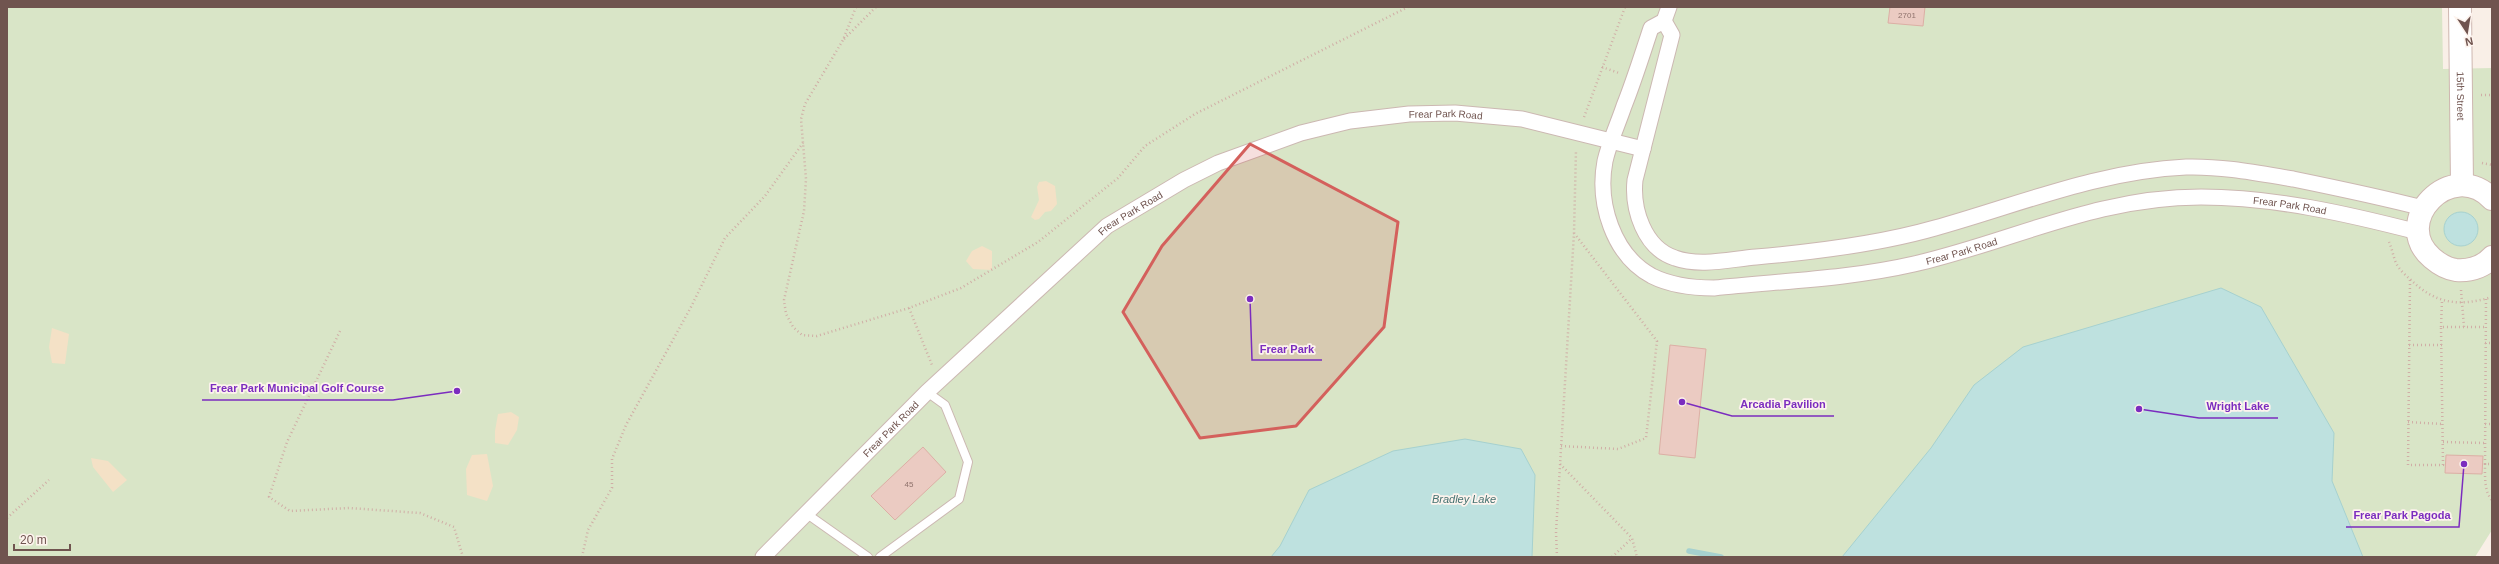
<svg xmlns="http://www.w3.org/2000/svg" width="2499" height="564" font-family="Helvetica,sans-serif">
  <style>
    .green { fill: #d9e5c7 }
    .sand { fill: #f4e1c6 }
    .water { fill: #bee1df; stroke: #a6d1cf }
    .lines { fill: none; stroke-linecap: round; stroke-linejoin: round }
    .stream { stroke: #a6d1cf; stroke-width: 5.5 }
    .building { fill: #ebcbc2; stroke: #dcafa5 }
    .lane-casing { stroke: #ccb8b2; stroke-width: 10 }
    .street-casing { stroke: #ccb8b2; stroke-width: 17 }
    .secondary-casing { stroke: #ceb7b0; stroke-width: 24 }
    .path { stroke: #d0aea6; stroke-width: 2.5; stroke-dasharray: 1 3; stroke-linecap: butt }
    .lane { stroke: #fff; stroke-width: 8 }
    .street { stroke: #fff; stroke-width: 15 }
    .secondary { stroke: #fff; stroke-width: 22 }
    .marked { fill: #d4605c; fill-opacity: 0.2; stroke: #d4605c; stroke-width: 3; stroke-linejoin: round }
    .labels { text-anchor: middle; dominant-baseline: central; stroke-width: 3.5; stroke-linejoin: round; paint-order: stroke }
    .number-label { font-size: 8px; fill: #8f726c }
    .street-label { font-size: 10px; fill: #70544f; stroke: #fdf3ed }
    .water-label { font-size: 11px; font-style: italic; fill: #457372; stroke: #fdf3ed }
    .leader { fill: none; stroke: #7b2cbf; stroke-width: 1.5 }
    .callout-dot { fill: #7b2cbf; stroke: #fdf3ed; stroke-width: 1.5 }
    .callout-label { font-size: 11px; text-anchor: middle; font-weight: bold; fill: #7b2cbf; stroke: #fdf3ed; stroke-width: 3.5; stroke-linejoin: round; paint-order: stroke }
  </style>
  <rect width="100%" height="100%" fill="#f9efe7"/>
  <path class="green" d="M7,7H2442L2443,69L2492,68V530L2475,557H7Z"/>
  <path class="sand" d="M1046,181L1055,186L1057,204L1051,211L1045,212L1039,219L1035,220L1031,217L1039,200L1037,187L1039,182Z
    M982,246L992,251V270L973,269L966,261L972,251Z
    M52,328L69,334L65,364L52,363L49,347Z
    M511,412L519,417L517,430L508,445L495,443V431L498,414Z
    M487,454L493,486L487,501L467,495L466,469L472,455Z
    M91,458L108,461L127,480L113,492L93,467Z"/>
  <path class="water" d="M2444 229a17 17 0 1 1 34 0a17 17 0 1 1-34 0Z
    M2221,288L2261,307L2334,433L2332,481L2363,557H1842L1931,448L1974,385L2023,347Z
    M1465,439L1521,449L1535,475L1532,557H1271L1280,546L1309,490L1393,451Z"/>
  <g class="lines">
    <path class="stream" d="M1689,551L1721,557"/>
  </g>
  <path class="building" d="M1890,7H1925L1923,26L1888,23Z
    M1670,345L1706,349L1695,458L1659,454Z
    M923,447L946,472L895,520L871,496Z
    M2446,455L2483,456L2482,474L2445,473Z"/>
  <g class="lines">
    <g class="lane-casing">
      <path id="lane" d="M807,514L868,557
        M880,557L959,499L968,462L945,405L927,392"/>
    </g>
    <g class="street-casing">
      <g id="street">
        <path id="s1" d="M1669,7L1664,21L1651,28C1642,55 1634,81 1624,106C1618,124 1609,143 1605,161C1597,203 1613,255 1652,276C1670,285 1693,288 1714,288C1780,281 1849,279 1914,264C2014,241 2095,197 2201,197C2274,197 2348,214 2418,232"/>
        <path d="M1664,21L1672,35L1635,180C1632,209 1644,248 1675,258C1700,267 1731,259 1756,257C1814,252 1879,244 1935,228C2018,205 2098,171 2186,167C2222,166 2257,173 2293,179C2337,188 2380,197 2423,208"/>
        <path id="s2" d="M763,557L927,392L1107,226L1184,180L1218,163L1301,133L1350,121L1409,114L1455,113L1522,119L1643,149"/>
      </g>
    </g>
    <g class="secondary-casing">
      <g id="secondary">
        <path id="s3" d="M2460,7L2462,185"/>
        <path d="M2492,199C2451,157 2390,222 2432,258C2439,264 2446,269 2456,270C2470,271 2483,267 2492,257"/>
      </g>
    </g>
    <path class="path" d="M856,7L843,40L805,104L801,119L806,179L804,211L784,300L786,314L793,327L802,335L817,336L909,308L961,288L1038,242L1118,178L1145,146L1195,114L1408,7
      M844,39L876,7
      M1602,67L1619,73
      M2481,95H2492
      M1584,117L1625,7
      M2482,163L2492,165
      M2389,242C2392,248 2393,256 2396,263C2399,269 2405,275 2410,279C2435,304 2459,307 2492,297
      M2410,280L2408,465H2443L2441,327H2486
      M2461,290L2464,327
      M2486,299L2485,464H2492
      M909,308L932,365
      M2441,327L2442,301
      M340,331L287,442L269,497L290,511L349,508L420,513L454,527L463,557
      M2485,343H2492
      M2409,345H2442
      M2408,422L2443,424
      M2485,424H2492
      M2443,442L2485,443
      M1561,446L1618,449L1646,438L1657,341L1574,233
      M1560,464L1632,538L1637,557
      M2485,464C2485,475 2484,492 2492,500
      M7,518L49,480
      M582,557L588,530L612,488V459L626,425L690,309L725,238L765,196L803,143
      M1557,557L1556,532L1574,233L1576,150
      M1612,557L1632,538"/>
    <use href="#lane" class="lane"/>
    <use href="#street" class="street"/>
    <use href="#secondary" class="secondary"/>
  </g>
  <path class="marked" d="M1250,144L1398,222L1384,327L1296,426L1200,438L1123,312L1162,246Z"/>
  <g class="labels">
    <g class="number-label">
      <text x="1907" y="15">2701</text>
      <text x="909" y="484">45</text>
    </g>
    <g class="street-label">
      <text stroke="none"><textPath href="#s3" startOffset="89">15th Street</textPath></text>
      <text stroke="none"><textPath href="#s2" startOffset="840">Frear Park Road</textPath></text>
      <text stroke="none"><textPath href="#s1" startOffset="953">Frear Park Road</textPath></text>
      <text stroke="none"><textPath href="#s2" startOffset="504">Frear Park Road</textPath></text>
      <text stroke="none"><textPath href="#s1" startOffset="617">Frear Park Road</textPath></text>
      <text stroke="none"><textPath href="#s2" startOffset="181">Frear Park Road</textPath></text>
    </g>
    <g class="water-label">
      <text x="1464" y="499">Bradley Lake</text>
    </g>
  </g>
  <path class="leader" d="M1250 299L1252 360H1322M457 391L393 400H202M1682 402L1732 416H1834M2139 409L2199 418H2278M2464 464L2459 527H2346"/>
  <g class="callout-dot">
    <circle cx="1250" cy="299" r="4"/>
    <circle cx="457" cy="391" r="4"/>
    <circle cx="1682" cy="402" r="4"/>
    <circle cx="2139" cy="409" r="4"/>
    <circle cx="2464" cy="464" r="4"/>
  </g>
  <g class="callout-label">
    <text x="1287" y="353">Frear Park</text>
    <text x="297" y="392">Frear Park Municipal Golf Course</text>
    <text x="1783" y="408">Arcadia Pavilion</text>
    <text x="2238" y="410">Wright Lake</text>
    <text x="2402" y="519">Frear Park Pagoda</text>
  </g>
  <rect width="2499" height="564" fill="none" stroke="#70544f" stroke-width="16"/>
  <g transform="translate(2467 32) rotate(168)" stroke="#fdf3ed" stroke-width="3" paint-order="stroke">
  <path d="M0-3L7 15L0 10L-7 15Z" fill="#70544f"/>
  <text y="-6" font-size="11" font-weight="bold" text-anchor="middle" fill="#70544f">N</text>
  </g>
  <path d="M14 544v6h56v-6" fill="none" stroke="#70544f" stroke-width="2"/>
  <text x="20" y="544" font-size="12" fill="#70544f" stroke="#fdf3ed" stroke-width="3" paint-order="stroke">20 m</text>
</svg>
